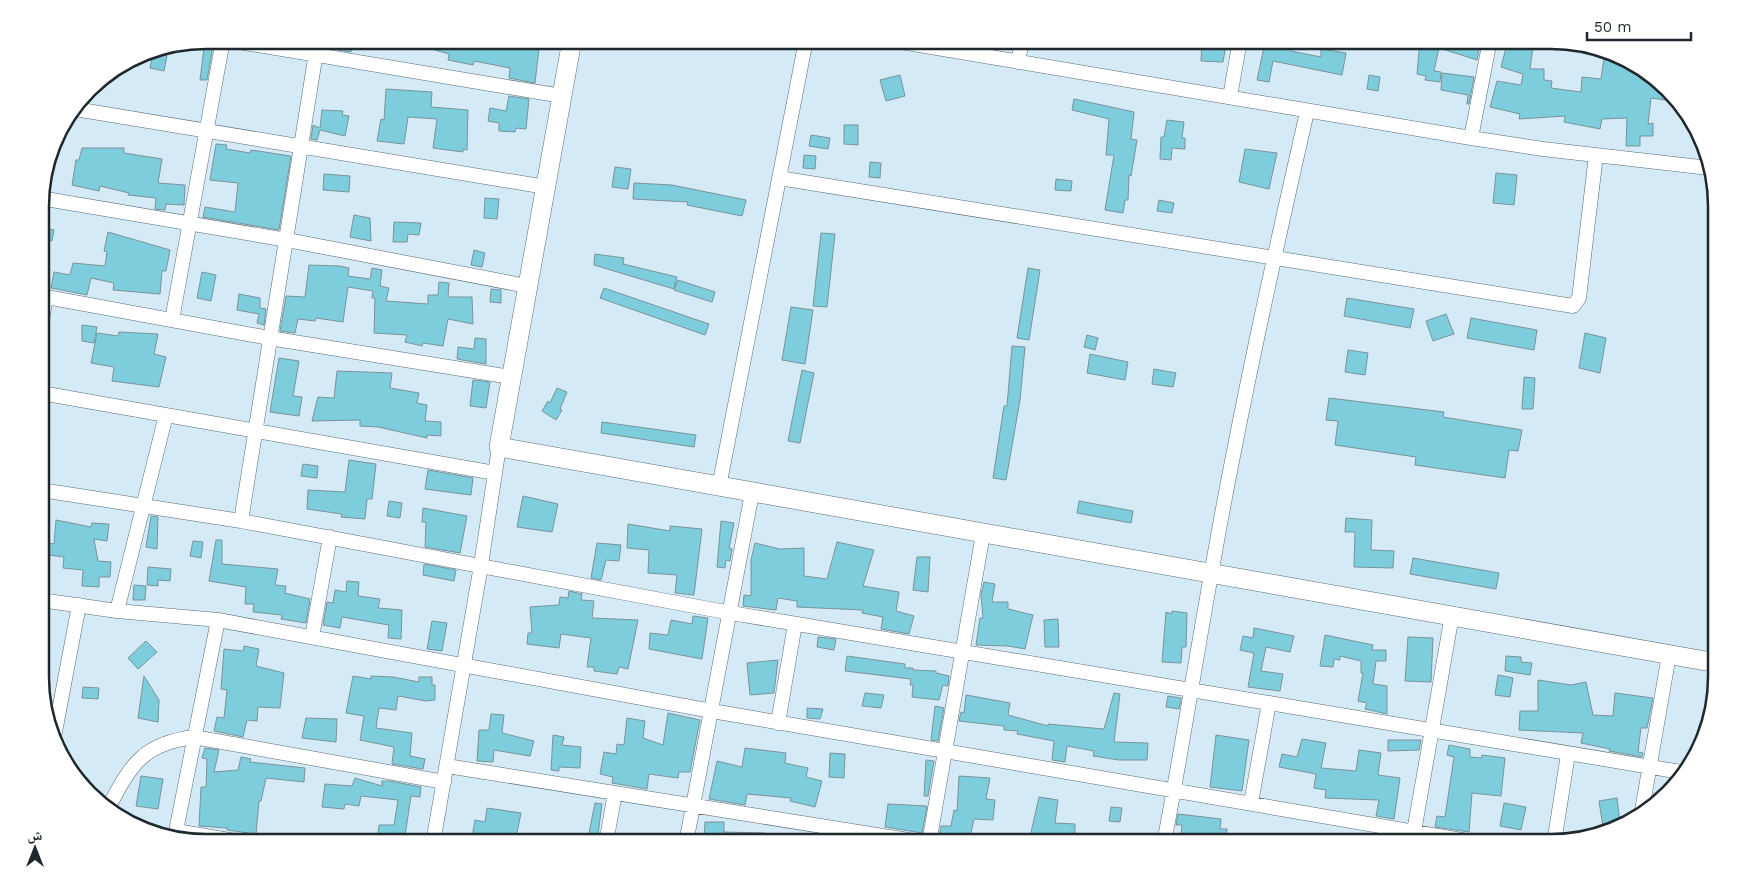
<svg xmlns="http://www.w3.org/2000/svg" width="1757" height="883" font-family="'Work Sans','Noto Naskh Arabic',sans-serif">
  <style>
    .building { fill: #7dcddd; stroke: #7a9399 }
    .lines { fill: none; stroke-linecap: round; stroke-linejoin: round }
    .street-casing { stroke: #586b76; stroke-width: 15 }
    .secondary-casing { stroke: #586b76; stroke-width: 20 }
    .street { stroke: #fff; stroke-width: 14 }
    .secondary { stroke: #fff; stroke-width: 19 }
    .rim { fill: none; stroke: #1f282c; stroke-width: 2.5 }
  </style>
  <rect width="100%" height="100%" fill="#d4eaf7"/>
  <path class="building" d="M327,40H353L351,52L326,48Z
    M411,40H498L522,45L523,40H540L535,83L509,78L510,68L474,61L473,65L448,60L449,54L410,43Z
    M1202,40H1227L1223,62L1201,61Z
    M1281,40H1294L1291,51L1321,57V49L1346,53L1342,75L1273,61L1269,82L1257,80L1264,47L1278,49Z
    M1420,40H1481L1477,60L1439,48L1434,71L1441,72L1440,82L1425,80L1426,76L1417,74Z
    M1508,40H1534L1530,69H1544V80L1552,81L1551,88L1581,92L1582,77L1601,79L1604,58L1629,61L1679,102L1651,98L1648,124L1653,123V136H1640V146H1626L1627,118L1602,119L1600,129L1564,122L1565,116L1519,119L1520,114L1490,107L1497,81L1521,85L1523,74L1501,67Z
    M204,48L212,49V52L207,80H200Z
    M153,53L167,56L164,71L150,68Z
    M1442,73L1474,77L1469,104H1467L1468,95L1441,90Z
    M900,75L905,96L886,101L880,80Z
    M1369,75L1380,77L1378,91L1367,89Z
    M386,89L432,92L431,107L468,110L467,150L463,149V152L433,148L437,119L408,117L404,144L377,141L381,119L384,120Z
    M509,96L529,99L526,129L516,128L515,132L499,131V123L488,121L490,108L506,111Z
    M1074,99L1134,112L1131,139L1137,140L1131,176L1129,175L1128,200H1125L1123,213L1105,210L1114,155H1106L1109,119L1072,110Z
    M322,110L343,111L342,115L349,116L345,136L320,130L317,140L311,139L313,125L320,128Z
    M1167,120L1184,122L1182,138H1185V149L1172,148L1171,160L1160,159L1161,137H1164Z
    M844,125H858V145L844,144Z
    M811,135L830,138L828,149L809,146Z
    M216,144L227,145L226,149L250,153L251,150L291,156L279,230L203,217L205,207L235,212L238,183L210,180Z
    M82,148H124V153L162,159L158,183L185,185L184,205L166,204L165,210L155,209L156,198L128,195L129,193L100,186L99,191L72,185L76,160H79Z
    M1245,149L1277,153L1269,189L1239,182Z
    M804,155L816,156L815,169L803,168Z
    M870,162L881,163L880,178L869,177Z
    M615,167L631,169L628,189L612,187Z
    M1496,173L1517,175L1514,205L1493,203Z
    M324,174L350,176L349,192L323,190Z
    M1056,179L1072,181L1071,191L1055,190Z
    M634,183L672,185L746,200L742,216L687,205L688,202L633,199Z
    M485,198L499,199L497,219L484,218Z
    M1159,200L1174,203L1172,213L1157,211Z
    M354,215L370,218L371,241L350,237Z
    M394,222L421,223L419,235L408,234L407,242H393Z
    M40,228L54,230L52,241L40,239Z
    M108,232L170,250L166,271H162L160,294L113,290L114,283L91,278L87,295L51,288L54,272L70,275L73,263L105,266L107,252L104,251Z
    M821,233L835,234L827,307L813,306Z
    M474,250L485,253L482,267L471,265Z
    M595,254L624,258L623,264L677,277L674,289L594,265Z
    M309,265L339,266L349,268L348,276L370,279L372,268L382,270L380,286L389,288L386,301L428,304V295H438L439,282L449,283L448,295L450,297H472L473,324L448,319L443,346L423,343L422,346L405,342L407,335L374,333L375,298H372L373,291L348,287L343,322L316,318L315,321L298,319L295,333L280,331L286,296L305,297Z
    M1028,268L1040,270L1029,340L1017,338Z
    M202,272L216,275L211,301L197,298Z
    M678,280L715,292L712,302L674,290Z
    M604,288L709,324L705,335L600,298Z
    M491,289L501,290V303L490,302Z
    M239,294L260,298V308L266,309L264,325L257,323L259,314L237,310Z
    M1347,298L1414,309L1410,328L1344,316Z
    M791,307L813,310L805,364L782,360Z
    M1446,314L1454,334L1433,341L1426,321Z
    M1471,318L1537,330L1534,350L1467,338Z
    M82,325L97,327L94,343L82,341Z
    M119,332L158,334L154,354L166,357L159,387L112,381L114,367L91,363L97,333L118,336Z
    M1585,333L1606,338L1600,373L1579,368Z
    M1087,335L1098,338L1095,350L1084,347Z
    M475,338L486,339V364L457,359L458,347L474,349Z
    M1012,346L1025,347L1020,400L1006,480L993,478L1004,406H1007Z
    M1348,350L1368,353L1365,375L1345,372Z
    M1090,354L1128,362L1125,380L1087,373Z
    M279,358L299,361L293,396L302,397L299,416L270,412Z
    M1154,369L1176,373L1173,387L1152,384Z
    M802,370L814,373L800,443L788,441Z
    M337,371L392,373L390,388L419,393L417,403L427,405L425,421L441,422V436L427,435V438L378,427L360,426V420L312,421L318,397L334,398Z
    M1524,377L1535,378L1533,409H1522Z
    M473,380L490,382L486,408L470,406Z
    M557,388L567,392L560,409L562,410L556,420L542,411L548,401L550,403Z
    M1329,398L1444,412L1443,417L1522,430L1518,451L1509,450L1505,478L1415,465L1416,457L1335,445L1338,421L1326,420Z
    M602,422L696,435L694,447L601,433Z
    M349,460L376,464L372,499H367L365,519L341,517L342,514L307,509L308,490L345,492Z
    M303,464L318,466L317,478L301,476Z
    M428,470L473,478L471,495L425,489Z
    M523,496L558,504L552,532L517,527Z
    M389,501L402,503L400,518L387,516Z
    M1079,501L1133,511L1131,523L1077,513Z
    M423,508L467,516L460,553L425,547L426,522H422Z
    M151,516L158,517L157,549L146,547Z
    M1346,518L1372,520L1371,550L1394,551L1393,568L1354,567L1355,532H1345Z
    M56,520L91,527L92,523L109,524L107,541L94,539L98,561L111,562L110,577H99V587L82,586L83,570L63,568L64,557L41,554V542L54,544Z
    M721,521L734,523L729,548L732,549L730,561L726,560L725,568L717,567Z
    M628,524L670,531V526L702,529L694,595L675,593L677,575L648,573L649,550L627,548Z
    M216,540H222V564L278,569L275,585L286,586L285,593L310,599L306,623L281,619L282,615L253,612L254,604H245L246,587L209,581Z
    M193,541L203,542L201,558L190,556Z
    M837,542L874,550L863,586L899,592L896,611L914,616L909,634L881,629L883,617L862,613L863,610L797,607V601L778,598L776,610L743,606L744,595L751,596V560L755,543L780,549L804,548V576L827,579Z
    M597,543L621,545L619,561L606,560L601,580L591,578Z
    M917,557H930L928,592L913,590Z
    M1413,558L1499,573L1496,589L1410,574Z
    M424,564L456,570L454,581L423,575Z
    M148,567L171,569L170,581L158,580V586L147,585Z
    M347,581L359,582L358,596L380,599L378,608L402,610L401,639L388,638L389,625L342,617L340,628L323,625L327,602L333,603L335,590L346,592Z
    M984,582L995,584L992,602H1008V609L1033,615L1025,649L1008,646L976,645L980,618H983L981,594Z
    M134,585L146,586L145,600H133Z
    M569,591L582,594L581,600L594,601L592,618L638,620L628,669L619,667L617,674L594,671V667H587L591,638L561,634L559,648L527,644L528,633H532L530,607L559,605L560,597L568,598Z
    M1172,611L1187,613L1186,647H1182L1181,663L1162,662L1166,612L1172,614Z
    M693,616L708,618L702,659L649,649L650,633L668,635L671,620L692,624Z
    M1058,619L1059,647H1045L1044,620Z
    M432,621L447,623L442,651L427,649Z
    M1254,628L1294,636L1290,652L1266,647L1261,671L1283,674L1280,691L1248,687L1254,653L1240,650L1243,636L1253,638Z
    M1325,635L1373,645L1372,650H1386V661H1376L1373,684L1387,686V714L1365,709L1367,703L1358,701L1363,673H1361V661L1340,656V660L1334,659L1333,667L1320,666Z
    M818,637L836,639L834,650L817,647Z
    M1408,637L1433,638L1431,682L1405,681Z
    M146,641L157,652L138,669L128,658Z
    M244,646L259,649L256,666L284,673L280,708L258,707L257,721L247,720L243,737L214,731L217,717L224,718L227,690L221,689L224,649L243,651Z
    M847,656L905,664V668H913V670L936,671V673L949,676L948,686L943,685L939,700L912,697L913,685H910L911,679L845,671Z
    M1506,656L1521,657V662L1532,663L1530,675L1505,671Z
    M778,660L774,693L750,695L747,663Z
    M1498,675L1513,678L1510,697L1495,695Z
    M144,676L159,700L158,722L138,718Z
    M353,676L371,679V676L393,677L419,682V677H432V685H435V700L426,701L398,696L396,710L379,708L376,728L412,733L410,756L425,759L423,769L392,764L394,747L360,740L364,716L346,713Z
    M1538,680L1571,685L1586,682L1593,715L1613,716L1615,693L1653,698L1647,728H1641L1638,752L1643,753L1642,757L1609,751L1610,749L1581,743L1583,733L1519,730L1520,711H1538Z
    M83,687L99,688L98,699L82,698Z
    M865,693L884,695L881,708L862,706Z
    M1114,693L1120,694L1114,742L1148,743L1147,760H1119L1093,756L1094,751L1067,746L1065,762L1052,760L1054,741L1017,734L1018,731L1004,730V726L959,721L961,712L964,713L966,695L1010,703L1008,715L1048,726V724L1104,729Z
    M1168,696L1181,698L1179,709L1166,707Z
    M935,706L944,708L938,741L931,740Z
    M807,708L823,709L820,719L807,718Z
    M668,713L700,720L690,772H679L678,778L649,774L647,789L612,783L613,777L600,774L604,752L616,754L617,744L624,745L627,718L645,721L643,738L663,745Z
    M491,714L504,715L502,733L534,741L530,756L494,750L493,762L477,761L479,730H489Z
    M306,718L337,719L336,742L302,738Z
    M553,735L564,737L562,745L581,747L580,768L559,767V771L551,770Z
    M1216,735L1249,740L1242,791L1210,787Z
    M1302,739L1326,743L1321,768L1356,771L1359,750L1381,753L1378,775L1400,778L1394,819L1376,816L1379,800L1325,798L1326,790L1314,788L1316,774L1279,767L1282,754L1297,757Z
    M1388,740H1421L1419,750L1388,751Z
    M1449,745L1470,749V757L1481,758L1482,755L1505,758L1501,796L1472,793L1469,832L1435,827L1437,816L1445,817L1454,757L1447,755Z
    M205,748L219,750L214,772L238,770L241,757L251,759L250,762L305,768L304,782L266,778L261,801H259L256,834L227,830V828L199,826L201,787H206L207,759L202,758Z
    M745,748L786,753L785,763L808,768L806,777L822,781L815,807L790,801L791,798L747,794L745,805L709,799L717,761L742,767Z
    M830,753L845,754L844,778L829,777Z
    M926,760L934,761L928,796H924Z
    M141,776L163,779L158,809L136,806Z
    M959,776L990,778L986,799L995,800L993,820L974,819L969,843H938L941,826H951L954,810L957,811Z
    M355,778L382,786V781H390L421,787L420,797L411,796L404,843H377L379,825H394L398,800L361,796L359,806L345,804L344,809L322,807L325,784L352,786Z
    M1039,797L1058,800L1055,823L1075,824V833L1100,838L1099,843H1052V839L1030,837Z
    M1617,798L1620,823L1603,827L1599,801Z
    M595,803L602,804L597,843H587Z
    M1504,803L1526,807L1521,830L1500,826Z
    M888,804L927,806L922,833L885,827Z
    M1111,807L1122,808L1120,822L1109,821Z
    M487,808L521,813L515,843H471L475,820L485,822Z
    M1178,814L1221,819L1220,829H1227L1226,843H1180L1182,825H1176Z
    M705,822H724V832L765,833V843H704Z"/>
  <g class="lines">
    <g class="street-casing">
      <path id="street" d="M227,40L562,96
        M889,40L1471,138L1543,149L1709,168
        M1018,62L1022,40
        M1230,97L1240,40
        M75,109L546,187
        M1471,138L1490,40
        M779,178L1573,306L1579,298L1596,155
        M40,198L287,240L527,286
        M41,296L269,338L511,377
        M172,320L223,40
        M41,326L46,297
        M41,393L495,473
        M719,487L806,40
        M41,490L241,521L731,613L1681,772
        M241,521L318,40
        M41,600L117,611L218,620L712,711L1479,843
        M117,611L166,415
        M312,637L330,537
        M778,723L795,624
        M55,732L79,605
        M447,766L927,843
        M1251,803L1269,703
        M109,807C130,764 145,743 194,737L444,782
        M1641,816L1669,655
        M176,831L247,843
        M175,836L218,620
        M433,843L481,565L499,447
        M606,843L615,793
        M686,843L752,493
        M929,843L983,534
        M1164,843C1181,754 1195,664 1211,575C1238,419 1272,265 1307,112
        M1412,843L1452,615
        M1554,843L1568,754"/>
    </g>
    <g class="secondary-casing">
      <path id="secondary" d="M572,40L499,447L1717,663"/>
    </g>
    <use href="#street" class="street"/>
    <use href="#secondary" class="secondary"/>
  </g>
  <path d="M0 0H1757V883H0ZM206 49H1551A157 157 0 0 1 1708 206V677A157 157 0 0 1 1551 834H206A157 157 0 0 1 49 677V206A157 157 0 0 1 206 49Z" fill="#fff" fill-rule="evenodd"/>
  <path class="rim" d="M206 49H1551A157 157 0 0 1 1708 206V677A157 157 0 0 1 1551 834H206A157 157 0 0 1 49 677V206A157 157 0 0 1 206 49Z"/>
  <g transform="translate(35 848)" stroke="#ffffff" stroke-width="4" paint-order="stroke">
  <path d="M0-4L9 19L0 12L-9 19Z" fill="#1f282c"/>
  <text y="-8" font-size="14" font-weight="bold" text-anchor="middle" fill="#1f282c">ش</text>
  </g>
  <path d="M1587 32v8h104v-8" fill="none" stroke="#1f282c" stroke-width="2.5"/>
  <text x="1594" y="32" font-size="15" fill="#1f282c" stroke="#ffffff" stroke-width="4" paint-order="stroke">50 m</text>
</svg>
